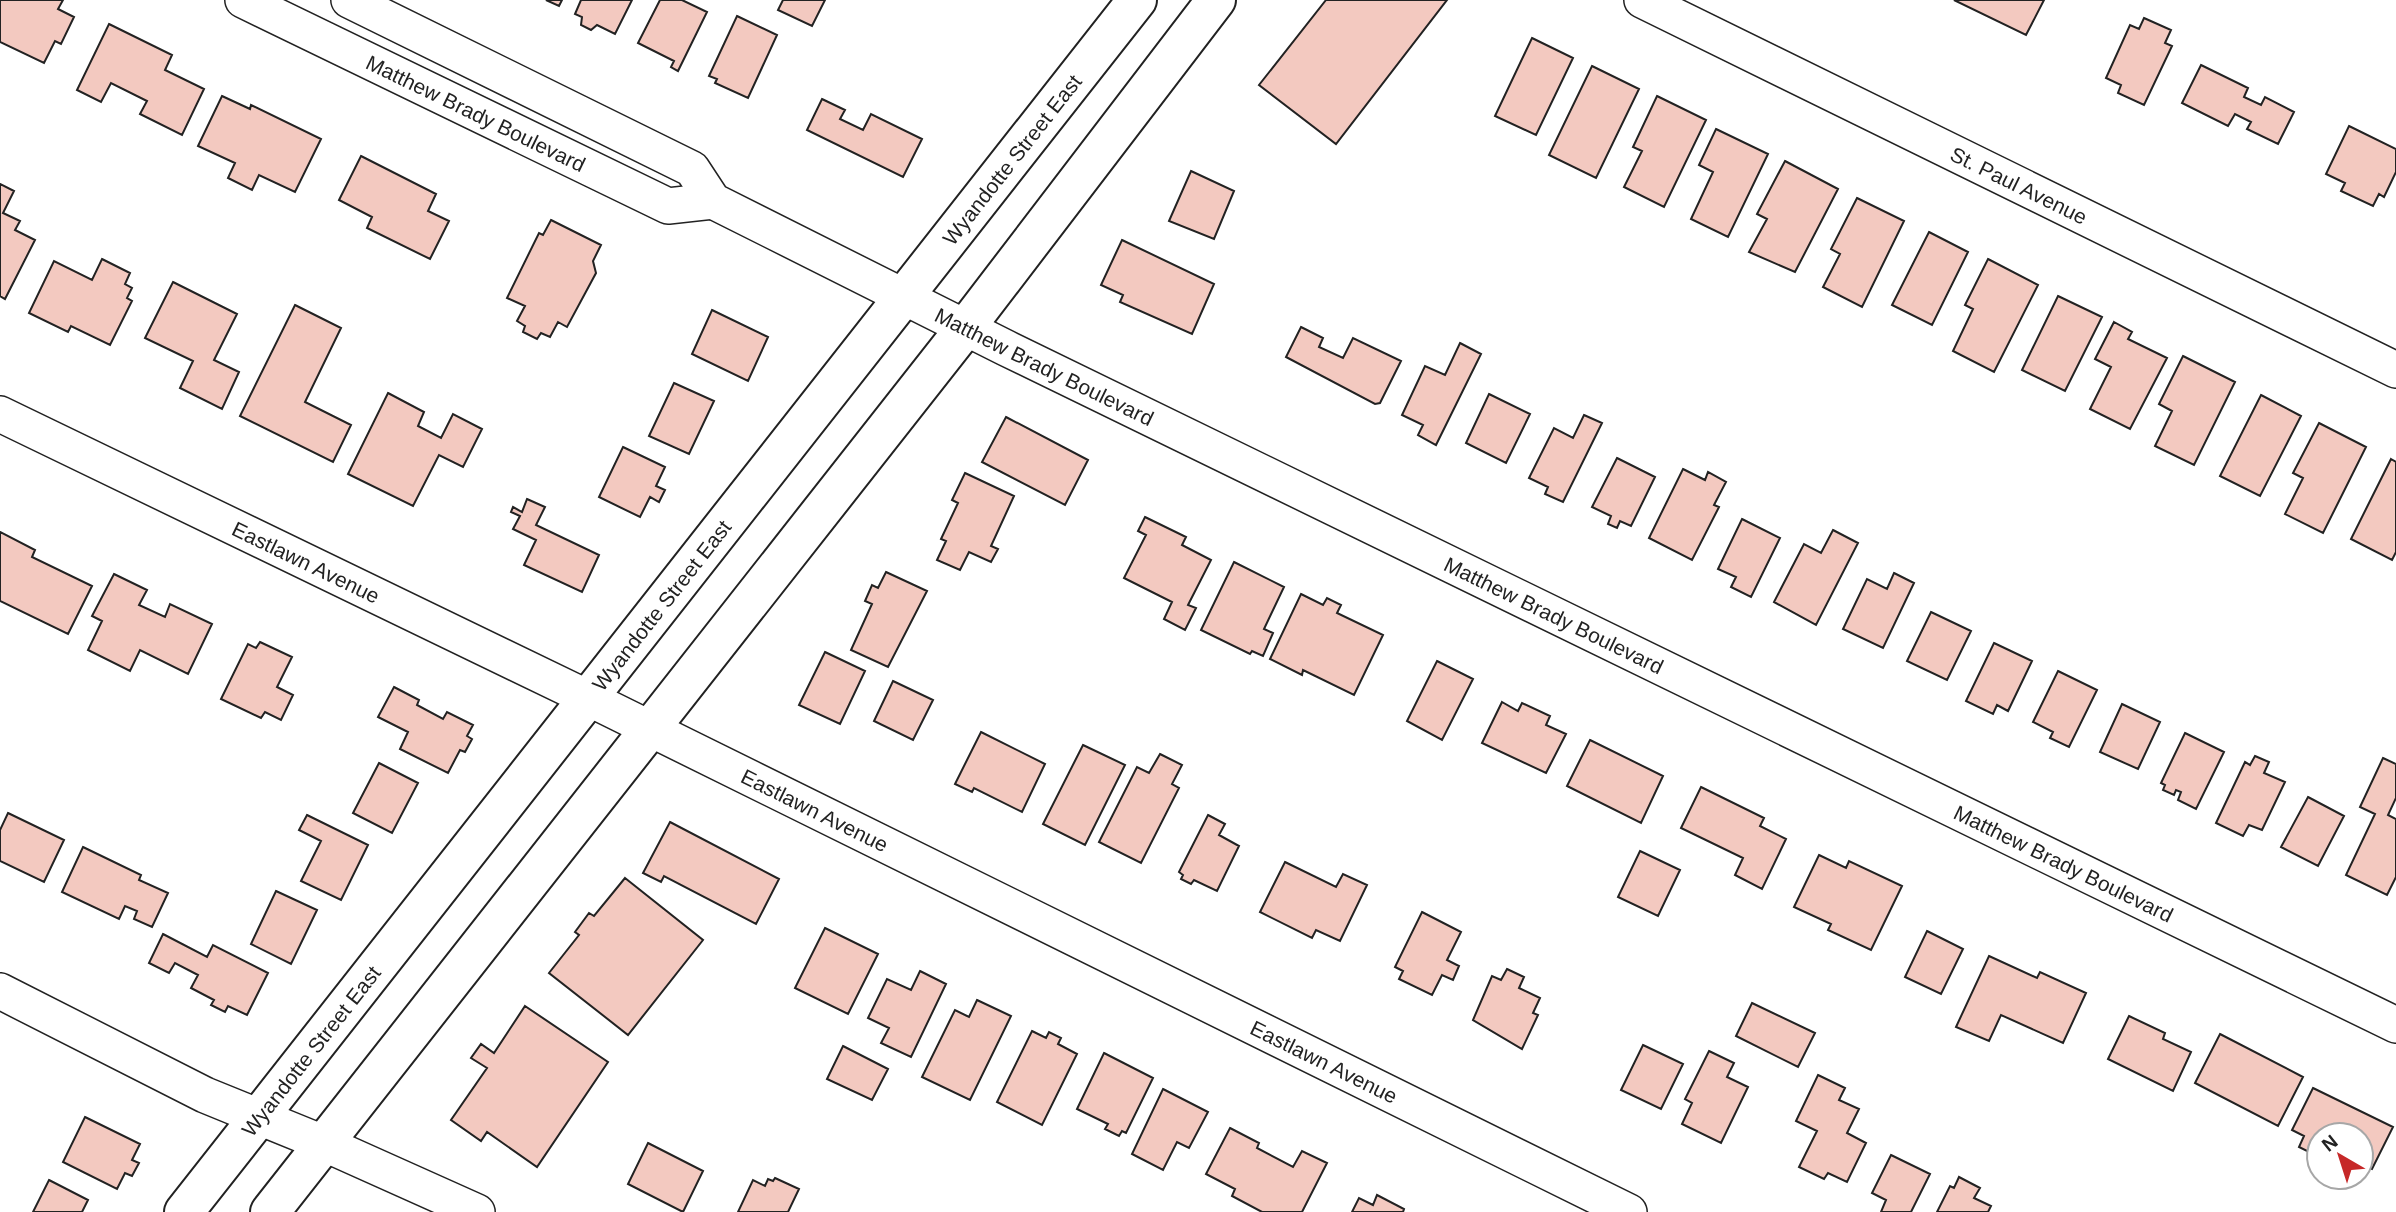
<svg xmlns="http://www.w3.org/2000/svg" width="2396" height="1212" font-family="Helvetica,sans-serif">
  <style>
    .building { fill: #f3c9c0; stroke: #222; stroke-width: 2 }
    .lines { fill: none; stroke-linecap: round; stroke-linejoin: round }
    .minor-casing { stroke: #222; stroke-width: 38 }
    .secondary-casing { stroke: #222; stroke-width: 42 }
    .minor { stroke: #fff; stroke-width: 35 }
    .secondary { stroke: #fff; stroke-width: 38 }
    .labels { text-anchor: middle; dominant-baseline: central; stroke-width: 5; stroke-linejoin: round; paint-order: stroke }
    .street-label { font-size: 21px; fill: #222; stroke: #fff }
  </style>
  <rect width="100%" height="100%" fill="#fff"/>
  <path class="building" d="M0,0H63L58,9L74,17L61,44L55,41L44,63L0,42Z
    M546,0H562L559,6Z
    M581,0H632L615,34L597,25L591,30L581,25L582,17L575,14Z
    M660,0H682L707,12L678,71L671,67L674,61L638,43Z
    M783,0H825L812,26L778,10Z
    M1326,0H1447L1336,144L1259,85Z
    M1954,0H2044L2026,35Z
    M737,16L777,35L748,98L715,83L717,79L709,76Z
    M2144,18L2171,30L2165,43L2172,46L2144,105L2118,93L2121,85L2106,78L2130,25L2139,29Z
    M109,24L172,55L165,70L204,89L182,135L140,114L147,101L111,83L101,102L77,90Z
    M1532,38L1573,58L1536,135L1495,116Z
    M2201,65L2248,88L2244,97L2261,105L2265,97L2294,112L2278,144L2247,129L2251,122L2235,114L2228,126L2182,103Z
    M1592,66L1639,89L1596,178L1549,155Z
    M222,96L250,109L251,105L321,139L295,192L259,175L252,190L228,178L235,163L198,146Z
    M1657,96L1706,120L1664,207L1624,187L1642,151L1633,147Z
    M822,99L845,110L840,119L863,130L871,114L922,139L903,177L807,130Z
    M2349,126L2396,149V172L2384,197L2379,194L2373,206L2341,191L2345,183L2326,174Z
    M1716,129L1768,154L1728,237L1691,219L1713,172L1699,165Z
    M361,156L436,194L428,211L449,221L430,259L367,228L372,217L339,200Z
    M1785,161L1838,189L1795,272L1749,252L1767,219L1757,214Z
    M1191,171L1234,191L1214,239L1169,221Z
    M0,184L14,191L3,213L20,221L15,230L35,240L5,299L0,296Z
    M1857,198L1904,221L1862,307L1823,287L1840,254L1831,249Z
    M551,220L601,245L593,261L596,273L567,327L558,322L550,337L541,333L537,339L523,332L525,326L517,321L525,306L507,298L539,233L543,235Z
    M1929,232L1968,252L1932,325L1892,305Z
    M1122,240L1214,284L1192,334L1120,302L1123,295L1101,285Z
    M102,259L130,273L125,284L132,288L127,298L132,301L110,345L71,326L68,332L29,313L54,261L92,280Z
    M1988,259L2038,285L1994,372L1953,351L1973,309L1965,305Z
    M173,282L237,314L214,360L239,372L222,409L180,388L193,361L145,338Z
    M2058,296L2102,317L2065,391L2022,370Z
    M295,305L341,328L305,402L351,425L333,462L240,416Z
    M712,310L768,337L748,381L692,354Z
    M2114,322L2132,332L2128,339L2167,358L2130,429L2090,409L2111,367L2095,359Z
    M1301,327L1323,338L1319,347L1343,358L1353,338L1401,361L1380,403L1375,404L1286,357Z
    M1460,343L1481,354L1436,445L1418,435L1423,425L1402,415L1425,366L1445,375Z
    M2183,356L2235,382L2194,465L2155,446L2172,411L2159,404Z
    M674,383L714,401L689,454L649,436Z
    M388,393L424,412L418,426L441,438L453,414L482,429L463,467L439,455L413,506L348,474Z
    M1489,394L1530,414L1506,463L1466,443Z
    M2261,395L2301,416L2260,496L2220,476Z
    M1584,415L1602,423L1563,502L1545,494L1548,487L1529,478L1554,428L1573,438Z
    M1006,417L1088,460L1065,505L982,462Z
    M2319,423L2366,447L2323,533L2285,514L2303,478L2293,473Z
    M623,447L665,467L656,486L665,490L659,502L650,497L640,517L599,497Z
    M1617,458L1655,477L1631,526L1620,521L1617,528L1608,524L1611,516L1592,507Z
    M2391,459L2396,462V552L2392,560L2351,539Z
    M1683,469L1705,480L1708,472L1726,482L1714,505L1719,507L1692,560L1649,538Z
    M965,473L1014,496L991,546L998,549L991,562L969,552L960,570L937,560L946,541L941,539L958,503L952,500Z
    M527,499L545,507L536,525L599,555L582,592L524,565L536,540L513,529L520,516L511,512L513,507L522,512Z
    M1145,517L1186,537L1182,545L1211,560L1188,605L1196,608L1185,630L1164,619L1172,602L1124,578L1146,535L1138,531Z
    M1742,519L1780,538L1751,597L1731,587L1736,577L1718,569Z
    M1833,530L1858,543L1816,625L1774,602L1804,544L1821,553Z
    M0,532L35,550L32,557L92,586L68,634L0,601Z
    M1234,562L1284,587L1264,629L1273,633L1263,656L1252,651L1250,654L1201,630Z
    M886,572L927,591L888,667L851,650L872,604L865,601L872,585L878,588Z
    M1894,573L1914,583L1883,648L1843,629L1867,579L1887,589Z
    M114,574L147,590L139,605L165,617L170,604L212,624L188,674L140,650L130,671L88,650L102,621L92,616Z
    M1301,594L1323,605L1327,598L1341,605L1337,613L1383,635L1354,695L1303,670L1302,675L1270,659Z
    M1931,612L1971,631L1947,680L1907,661Z
    M260,642L292,657L277,687L293,695L281,720L265,712L261,718L221,699L248,644L256,648Z
    M1994,643L2032,661L2008,711L1997,705L1993,714L1966,701Z
    M825,652L865,671L840,724L799,705Z
    M1437,661L1473,679L1442,740L1407,721Z
    M2058,671L2097,690L2069,747L2050,738L2053,732L2033,722Z
    M893,681L933,700L913,740L874,721Z
    M394,687L419,700L417,705L443,719L447,712L473,725L467,736L472,739L465,752L460,750L448,773L400,749L408,732L378,717Z
    M1502,702L1518,711L1522,703L1550,716L1546,725L1566,734L1546,773L1482,743Z
    M2122,704L2160,722L2138,769L2100,752Z
    M981,732L1045,764L1022,812L974,788L972,792L955,784Z
    M2185,733L2224,752L2196,809L2178,800L2181,792L2176,790L2174,795L2163,790L2165,785L2161,783Z
    M1590,740L1663,776L1641,823L1567,786Z
    M1083,745L1125,765L1085,845L1043,824Z
    M1160,754L1182,765L1172,784L1179,788L1141,863L1099,842L1137,767L1149,773Z
    M2255,756L2269,762L2264,773L2285,782L2262,830L2249,825L2243,836L2216,823L2245,762L2250,765Z
    M2383,758L2396,764V798L2388,815L2396,819V877L2387,895L2346,875L2375,814L2360,807Z
    M379,763L418,783L392,833L353,813Z
    M1701,787L1764,818L1760,826L1786,839L1762,889L1735,875L1743,858L1681,828Z
    M2308,797L2344,816L2318,866L2281,847Z
    M8,813L64,840L44,882L0,861V830Z
    M307,815L368,845L341,900L301,881L321,841L299,830Z
    M1208,815L1225,824L1219,835L1239,846L1217,891L1194,880L1191,884L1181,879L1183,875L1179,872Z
    M670,822L779,879L756,924L664,876L661,882L643,873Z
    M83,847L141,875L139,880L168,893L152,927L134,919L137,911L125,906L119,919L62,892Z
    M1640,851L1680,870L1658,916L1618,897Z
    M1819,855L1846,868L1849,861L1902,886L1871,950L1828,930L1831,924L1794,907Z
    M1285,862L1336,887L1343,874L1367,885L1340,941L1316,930L1312,938L1260,912Z
    M625,878L703,940L628,1035L549,973L579,935L575,932L589,913L594,916Z
    M276,891L317,910L291,964L251,944Z
    M1422,912L1461,932L1447,960L1459,966L1453,980L1442,975L1432,995L1399,979L1403,971L1395,967Z
    M825,928L878,954L848,1014L795,988Z
    M1927,931L1963,949L1941,994L1905,977Z
    M163,934L207,957L213,945L268,973L247,1015L228,1006L225,1012L211,1005L214,1000L191,988L198,975L175,963L169,973L149,963Z
    M1989,956L2037,978L2040,972L2086,993L2063,1043L2001,1015L1989,1041L1956,1027Z
    M1507,969L1524,977L1519,988L1540,998L1533,1013L1538,1015L1522,1049L1473,1020L1492,976L1501,980Z
    M920,971L946,984L911,1057L881,1043L889,1028L868,1018L887,979L911,990Z
    M977,1000L1011,1016L970,1100L922,1077L955,1010L969,1017Z
    M1752,1003L1815,1033L1798,1067L1736,1036Z
    M525,1006L608,1062L537,1167L487,1132L481,1141L451,1120L487,1068L471,1058L481,1044L494,1053Z
    M2129,1016L2165,1033L2163,1039L2191,1052L2173,1091L2108,1059Z
    M1032,1031L1046,1038L1049,1032L1061,1038L1058,1044L1077,1054L1042,1125L997,1102Z
    M2220,1034L2303,1077L2278,1126L2195,1083Z
    M1643,1045L1683,1064L1661,1109L1621,1090Z
    M843,1046L888,1069L872,1100L827,1079Z
    M1709,1051L1734,1063L1727,1077L1748,1087L1721,1143L1682,1124L1692,1103L1685,1099Z
    M1104,1053L1153,1078L1126,1133L1122,1131L1119,1136L1105,1129L1108,1124L1077,1109Z
    M1818,1075L1845,1088L1839,1100L1859,1109L1847,1133L1866,1143L1847,1182L1828,1173L1824,1179L1799,1167L1817,1131L1796,1121Z
    M2313,1088L2393,1127L2372,1169L2361,1164V1135H2319V1157L2299,1147L2304,1136L2292,1130Z
    M1163,1089L1208,1112L1189,1148L1177,1142L1163,1170L1132,1154Z
    M85,1117L140,1144L132,1160L139,1163L132,1176L125,1173L117,1189L63,1162Z
    M1230,1128L1259,1143L1257,1148L1293,1167L1302,1151L1327,1163L1302,1212H1262L1232,1196L1235,1189L1206,1174Z
    M648,1143L703,1171L683,1212L628,1184Z
    M1891,1155L1930,1174L1911,1212H1881L1886,1200L1872,1193Z
    M1959,1177L1980,1188L1974,1198L1991,1206L1988,1212H1937L1950,1186L1954,1188Z
    M775,1178L799,1189L788,1212H738L753,1180L765,1186L768,1179L773,1181Z
    M49,1180L88,1200L82,1212H33Z
    M1377,1195L1404,1209L1403,1212H1352L1359,1198L1373,1205Z"/>
  <g class="lines">
    <g class="minor-casing">
      <g id="minor">
        <path id="s1" d="M243,0L668,206L713,201"/>
        <path id="s2" d="M349,0L692,169L713,201L1006,348L2396,1025"/>
        <path id="s3" d="M1642,0L2396,370"/>
        <path id="s4" d="M0,414L588,698L1629,1212"/>
        <path d="M0,991L205,1095L323,1143L477,1212"/>
      </g>
    </g>
    <g class="secondary-casing">
      <g id="secondary">
        <path id="s5" d="M184,1212L1137,0"/>
        <path d="M270,1212L966,327L1216,0"/>
      </g>
    </g>
    <use href="#minor" class="minor"/>
    <use href="#secondary" class="secondary"/>
  </g>
  <g class="labels">
    <g class="street-label">
      <text stroke="none"><textPath href="#s1" startOffset="259">Matthew Brady Boulevard</textPath></text>
      <text stroke="none"><textPath href="#s5" startOffset="1339">Wyandotte Street East</textPath></text>
      <text stroke="none"><textPath href="#s3" startOffset="420">St. Paul Avenue</textPath></text>
      <text stroke="none"><textPath href="#s2" startOffset="791">Matthew Brady Boulevard</textPath></text>
      <text stroke="none"><textPath href="#s4" startOffset="340">Eastlawn Avenue</textPath></text>
      <text stroke="none"><textPath href="#s5" startOffset="772">Wyandotte Street East</textPath></text>
      <text stroke="none"><textPath href="#s2" startOffset="1358">Matthew Brady Boulevard</textPath></text>
      <text stroke="none"><textPath href="#s4" startOffset="906">Eastlawn Avenue</textPath></text>
      <text stroke="none"><textPath href="#s2" startOffset="1925">Matthew Brady Boulevard</textPath></text>
      <text stroke="none"><textPath href="#s5" startOffset="205">Wyandotte Street East</textPath></text>
      <text stroke="none"><textPath href="#s4" startOffset="1474">Eastlawn Avenue</textPath></text>
    </g>
  </g>
  <g transform="translate(2340 1156) rotate(321)"><circle r="33" fill="#ffffff" stroke="#a7a7a7" stroke-width="2"/>
  <path d="M0-5L12 26L0 18L-12 26Z" fill="#c62828"/>
  <text y="-10" font-size="19" font-weight="bold" text-anchor="middle" fill="#222222">N</text>
  </g>
</svg>
